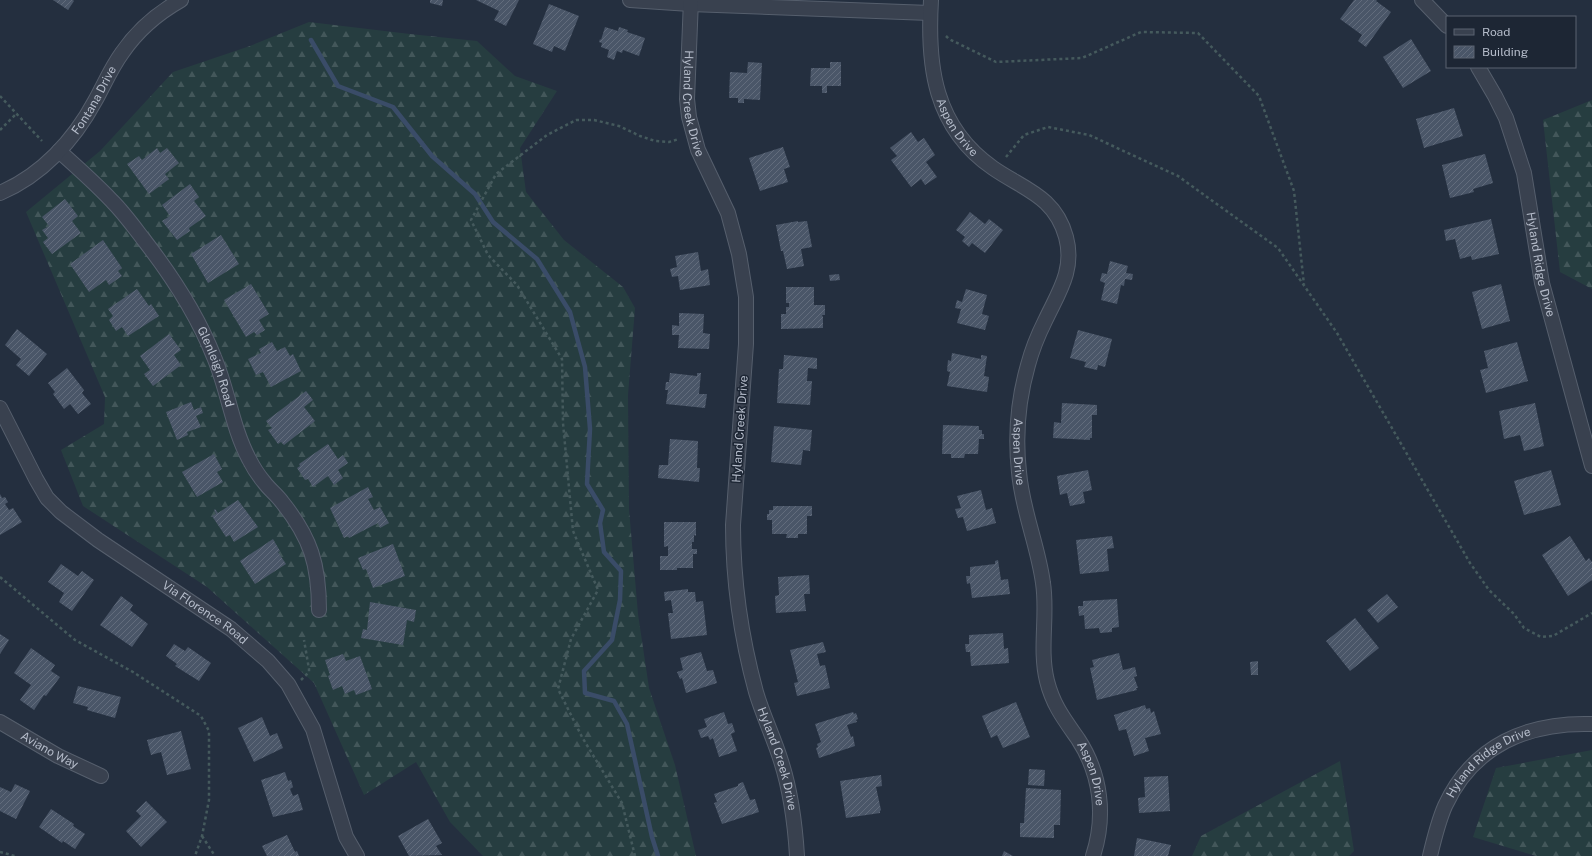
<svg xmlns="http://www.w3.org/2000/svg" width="1592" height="856" font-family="'Public Sans',sans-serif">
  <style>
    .forest { fill: url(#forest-firs) }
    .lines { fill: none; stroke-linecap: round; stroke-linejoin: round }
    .stream { stroke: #3a4c68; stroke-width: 4.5 }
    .building { fill: url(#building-hatch) }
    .minor-casing { stroke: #565f6d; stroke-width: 16 }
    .path { stroke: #455a5d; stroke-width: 2.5; stroke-dasharray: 3 3; stroke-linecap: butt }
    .minor { stroke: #39414f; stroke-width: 14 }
    .labels { text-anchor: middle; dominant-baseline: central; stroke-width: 3; stroke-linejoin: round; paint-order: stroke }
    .street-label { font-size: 12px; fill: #b5bcca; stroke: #1d2634 }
  </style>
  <defs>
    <pattern id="forest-firs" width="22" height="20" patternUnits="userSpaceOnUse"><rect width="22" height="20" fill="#263d40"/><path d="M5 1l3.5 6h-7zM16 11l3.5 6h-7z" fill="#43575a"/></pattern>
    <pattern id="building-hatch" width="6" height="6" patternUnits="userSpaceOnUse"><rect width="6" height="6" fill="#4a5668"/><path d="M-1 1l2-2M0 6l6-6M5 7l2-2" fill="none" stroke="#626c7c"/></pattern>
  </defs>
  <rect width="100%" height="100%" fill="#242f3f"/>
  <path class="forest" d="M309,22L410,34L477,41L515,76L557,91L520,148L526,192L564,240L623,287L635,308L628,395L629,509L638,614L649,688L675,765L696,856H483L450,822L416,762L364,795L314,683L207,587L83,506L61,450L104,424L105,397L26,212L100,151L173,72L250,46Z
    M1592,100V289L1560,272L1543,120Z
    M1592,750V856H1536L1473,837L1496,768Z
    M1340,761L1354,851L1349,856H1192L1201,836Z"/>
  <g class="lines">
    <path class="stream" d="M311,40L338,86L393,107L432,156L475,194L493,222L537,259L570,312L585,367L590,429L587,484L603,510L600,523L604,552L621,571L620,600L612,640L584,671L585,693L614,701L627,724L652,837L658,856"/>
  </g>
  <path class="building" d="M53,0H73L74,1L68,10Z
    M430,0H443L442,6L430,3Z
    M476,0H519L506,26L494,20L499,11Z
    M1354,0H1377L1376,1L1391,12L1366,47L1358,41L1362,35L1340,19Z
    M549,4L579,16L565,51L554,46L552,52L533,44Z
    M605,27L618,31L619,27L628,30L627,32L645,38L639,56L623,50L622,53L617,51L614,60L607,57L609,50L601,47L602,43L599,42L600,39L601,40Z
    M1411,39L1431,71L1403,88L1383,57Z
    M748,62L762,63L760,100L744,99V103H738V98H729L730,72L747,73Z
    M830,62H841V86H827V93H822V86H810L811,68H830Z
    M1454,108L1463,136L1424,148L1416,119Z
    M911,132L918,142L924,138L935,155L926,162L937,177L925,185L921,179L911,187L891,160L897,156L890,148Z
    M783,147L790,167L784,169L788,182L760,191L749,158Z
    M157,148L160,153L167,148L179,163L165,174L169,179L149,194L127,164L139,156L142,160Z
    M1485,154L1493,183L1473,189L1474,192L1450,198L1442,165Z
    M190,184L199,197L194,201L206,216L189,228L190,231L177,240L162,221L170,216L162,205Z
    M65,199L78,216L72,221L81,233L52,254L43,242L48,238L42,230L49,226L42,217Z
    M970,212L985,224L989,219L1003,230L985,253L972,243L969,247L962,241L965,237L956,230Z
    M1491,219L1499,254L1472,260L1471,256L1460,259L1455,239L1446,241L1444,230Z
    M798,221V222L807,221L812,247L801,249L804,266L787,269L783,251H781L776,225Z
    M221,235L239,264L208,283L191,254Z
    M103,240L122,268L118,271L122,276L109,285L106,280L89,292L70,264Z
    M698,252L701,271L708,269L710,285L680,290L678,276L672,277L670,269L677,267L675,256Z
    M1110,261L1128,266L1126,273L1133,274L1132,280L1125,279L1124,286L1121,285L1117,304L1101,300L1105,283L1100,281L1102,273L1107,274Z
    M839,274L840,280L830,281L829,275Z
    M251,284L269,314L259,320L265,330L257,335L254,332L246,337L224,300Z
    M1501,284L1510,321L1482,329L1472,292Z
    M786,287H814V305H825V315H822L823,317V328L781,329V314H786V307H789V303H786Z
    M137,289L149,306L151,304L159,316L128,336L122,327L116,331L109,320L113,316L108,309Z
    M966,289L987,295L982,314L989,316L985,330L957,323L961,309L955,308L957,300L962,302Z
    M679,313L704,314L703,333L710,334L709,349L678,348L679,335H672V325L679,326Z
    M17,329L47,354L29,376L16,365L21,359L5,345Z
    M1078,330L1112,339L1105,367L1098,365L1097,370L1084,367L1086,362L1070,358Z
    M169,334L181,350L174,355L181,365L153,386L144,374L150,370L140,356Z
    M272,342L277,351L285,347L290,356L293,354L301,371L271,387L263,372L256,375L248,359L261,353L259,349Z
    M1517,342L1528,381L1486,393L1480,370L1488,368L1484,351Z
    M952,353L981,359V355L987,356L984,376L989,377L987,392L947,386L950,372L947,371L948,360L951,361Z
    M784,355L817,358V369L808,368L807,381H812L810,405L777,403L779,369H783Z
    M67,368L84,390L82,393L91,404L78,414L70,404L64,409L53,394L55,392L48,383Z
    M670,373L697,376V373H701L699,394H707L705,408L666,404L668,390H665L666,382H669Z
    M306,391L313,400L304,407L315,421L284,445L281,442L278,444L268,430L272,428L266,421Z
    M191,402L194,410L201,407L203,413L196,416L201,427L187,432L188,435L177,440L166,412Z
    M1062,403L1097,405V415H1092V438H1090V440L1053,438L1054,422L1061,423Z
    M1535,403L1544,446L1524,451L1520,435L1504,439L1499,411Z
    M943,425L979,426V430H982V434H984V439H979L978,454H965L964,458H951V454H942Z
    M774,426L812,430L810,451L803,450L801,465L771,462Z
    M670,439L698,441L697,468H700L699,482L658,478L659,465H668Z
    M328,444L338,459L343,455L348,463L338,470L343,478L334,485L328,476L313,487L308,479L305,480L297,468L300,466L299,464Z
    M214,454L222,469L217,472L223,482L197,497L182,472Z
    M1088,470L1092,490L1083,492L1085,503L1070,506L1067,493L1060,495L1057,476Z
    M1551,470L1561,505L1524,515L1514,481Z
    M368,487L373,497L368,499L374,510L380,507L389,523L380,528L378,523L349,538L348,536L344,538L330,508Z
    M981,490L986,510L992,508L996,523L967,531L963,517L958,518L955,509L961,508L957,496Z
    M0,494L2,498L5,497L8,502L5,504L9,510L13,508L22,522L0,535Z
    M238,500L258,527L234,542L230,535L226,537L212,516L216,514L214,510L215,509L218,513Z
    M773,506H812V516H807V534H798V538H786L787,534H772V520H767V514H769V510H773Z
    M664,522H696V536L694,535V542H692V549H697V554H693V568H677V570H660V556H668V546L664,547Z
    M1112,536L1114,548L1107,549L1109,571L1080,574L1076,540Z
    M1570,536L1586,561L1589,558L1592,562V580L1568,596L1542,555Z
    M273,539L280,551L278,552L286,564L255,584L240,561Z
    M393,544L405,576L373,588L366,569L363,570L358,558Z
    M998,560L1001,580L1008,579L1010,594L972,598L970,583L967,584L966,576H970V567L995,564V561Z
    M61,564L78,576L82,571L94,580L72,611L59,602L64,593L48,582Z
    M809,575L810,594H804L806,611L776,613L775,596L779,595L778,577Z
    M688,589V592H695L696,602L703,601L707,635L671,639L668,613H673L671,600L665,601L664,592Z
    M1387,594L1398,607L1378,623L1367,610Z
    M121,596L133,605L130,610L148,624L132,647L100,625Z
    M1117,599L1119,627L1112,628V632L1100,633L1099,628L1085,629L1084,615L1079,616L1078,606H1083V601Z
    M370,602L416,610L414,622L407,620L403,645L361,638L363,629L367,630Z
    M1355,618L1379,648L1350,671L1326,641Z
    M1003,633L1004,649L1008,648L1009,663L971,666L970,652H966L965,644H969V635Z
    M0,634L9,640L0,654Z
    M823,642L826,652L817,654L820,666L825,665L830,688L797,696L794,683L798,682L790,650Z
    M174,644L185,651L188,647L211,663L199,681L175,666L177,664L166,656Z
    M31,648L55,665L51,671L60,677L46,696L44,695L34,710L20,700L31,685L14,673Z
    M701,652L707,671L713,670L717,683L686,693L682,678L680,679L677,672L683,670L680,658Z
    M1119,653L1123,670L1135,667L1137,676L1134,677L1138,688H1136L1137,690L1097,700L1090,668L1094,667L1092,660Z
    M343,654L346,661L360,656L372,689L356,695L354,690L345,694L342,686L333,690L328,676L330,675L325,660Z
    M1258,661V675H1251L1250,662Z
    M78,686L121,697L115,718L87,710L88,707L73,703Z
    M1016,702L1030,737L1003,748L997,735L991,738L982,716Z
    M1145,705L1146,709L1150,708L1151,713L1154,711L1161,734L1145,738L1149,751L1134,756L1126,729L1119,731L1114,715Z
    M724,712L728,724L732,723L735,732L731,734L737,751L719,757L713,738L710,740L708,736L701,738L698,730L707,727L704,719Z
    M853,712L854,714L856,713L858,719L856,720L857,722L847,725L851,737L853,736L855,746L819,758L816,748L818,747L817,744L821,742L815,724Z
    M262,717L270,736L277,733L283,748L254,762L238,728Z
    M181,731L191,769L167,775L161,752L151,755L147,740Z
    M1029,769L1045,770L1044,786L1028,785Z
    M285,772L288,781L291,780L293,787L290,789L293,796L298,794L303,810L273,817L261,780Z
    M881,775L882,786L876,787L881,810L880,811V813L846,818L840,781Z
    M1168,776L1170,811L1139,813L1138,798L1145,797L1144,777Z
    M743,782L750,800L755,799L759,812L722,824L714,803L717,802L714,794L738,786V784Z
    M15,784L30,791L16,819L0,811V787L11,792Z
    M1026,788L1061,790L1060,825H1054V838L1020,837V823H1024Z
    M146,801L167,822L141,847L126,831L141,816L136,811Z
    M51,809L74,824L73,826L85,834L75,849L63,841L62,843L39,827Z
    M428,819L442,843L436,846L442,855L409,856L398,836Z
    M287,835L295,852L297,851L299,856H267L262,846Z
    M1137,838L1171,845L1168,856H1134Z
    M1004,851L1013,856H1002Z"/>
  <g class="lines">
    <g class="minor-casing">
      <g id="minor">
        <path d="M630,0L690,4L930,13"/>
        <path id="s1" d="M691,0L687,99L689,117L698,150L728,213L739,254L746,297V344L733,525C733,582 741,637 756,692C763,716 774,738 781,761C791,792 795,823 797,856"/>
        <path id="s2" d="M931,0C927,66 934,127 993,168C1023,189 1055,196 1066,237C1075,270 1058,293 1045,321C1038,335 1032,350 1028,365C1018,400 1015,436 1019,472C1022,510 1038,545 1043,583C1048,615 1039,649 1047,681C1053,705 1064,719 1078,739C1101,774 1106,816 1093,856"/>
        <path d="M1422,0L1447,26"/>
        <path id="s3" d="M1478,67L1495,96L1506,118L1524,173L1542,283L1592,466"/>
        <path id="s4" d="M59,151C77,167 95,183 112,201C124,213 134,227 144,240C172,276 197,314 214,357C228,390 232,427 249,459C253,467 258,475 264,482C269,489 277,495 282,502C311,538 319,565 319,610"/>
        <path id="s5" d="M0,193C42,175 74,140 95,101C104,85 111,68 122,53C137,31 158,13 181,0"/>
        <path id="s6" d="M0,408L36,479L47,498L61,512L98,540L231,629L268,661L288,684L313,729L346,837L357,856"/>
        <path id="s7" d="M0,722L58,756L101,776"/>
        <path id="s8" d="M1430,856C1434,839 1438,822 1445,806C1473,745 1528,722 1592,724"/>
      </g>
    </g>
    <path class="path" d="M946,36L949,39L996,62L1082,58L1141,32L1198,33L1259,96L1294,191L1304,285
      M0,96L42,141
      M0,130L17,113
      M1006,157L1024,135L1048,127L1089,135L1178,176L1278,248L1337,333L1470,563L1489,590L1514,614L1524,628L1541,637L1553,636L1592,613
      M0,577L75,640L133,672L201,716L209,731V800L202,836L195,856
      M301,680L309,672V669L304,640
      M202,836L215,856
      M0,852L15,856
      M635,856L622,803L582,737L558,689L571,639L598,590L573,531L563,423L562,359L517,285L488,255L471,220L496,174L547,135L576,120H594L619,126L640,136L655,141L669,142L679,139"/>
    <use href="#minor" class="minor"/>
  </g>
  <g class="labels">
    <g class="street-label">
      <text stroke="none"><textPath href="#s5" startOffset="135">Fontana Drive</textPath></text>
      <text stroke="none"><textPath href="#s1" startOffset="104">Hyland Creek Drive</textPath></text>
      <text stroke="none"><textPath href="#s2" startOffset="133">Aspen Drive</textPath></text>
      <text stroke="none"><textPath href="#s3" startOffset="209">Hyland Ridge Drive</textPath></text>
      <text stroke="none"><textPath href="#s4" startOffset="270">Glenleigh Road</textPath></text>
      <text transform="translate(740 429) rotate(-86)">Hyland Creek Drive</text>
      <text stroke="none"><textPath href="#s2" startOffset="516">Aspen Drive</textPath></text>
      <text stroke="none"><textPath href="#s6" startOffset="297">Via Florence Road</textPath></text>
      <text stroke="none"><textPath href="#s7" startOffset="57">Aviano Way</textPath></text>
      <text stroke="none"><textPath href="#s1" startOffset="775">Hyland Creek Drive</textPath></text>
      <text stroke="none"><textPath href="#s8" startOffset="116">Hyland Ridge Drive</textPath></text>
      <text stroke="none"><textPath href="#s2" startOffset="852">Aspen Drive</textPath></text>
    </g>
  </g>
  <rect x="1446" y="16" width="130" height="52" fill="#1d2634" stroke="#5a6270"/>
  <rect x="1454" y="29" width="20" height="6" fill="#39414f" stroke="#5a6270"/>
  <text x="1482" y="36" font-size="12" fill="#b5bcca">Road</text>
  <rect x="1454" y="46" width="20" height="12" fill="url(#building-hatch)" stroke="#5a6270"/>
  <text x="1482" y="56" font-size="12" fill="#b5bcca">Building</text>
</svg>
